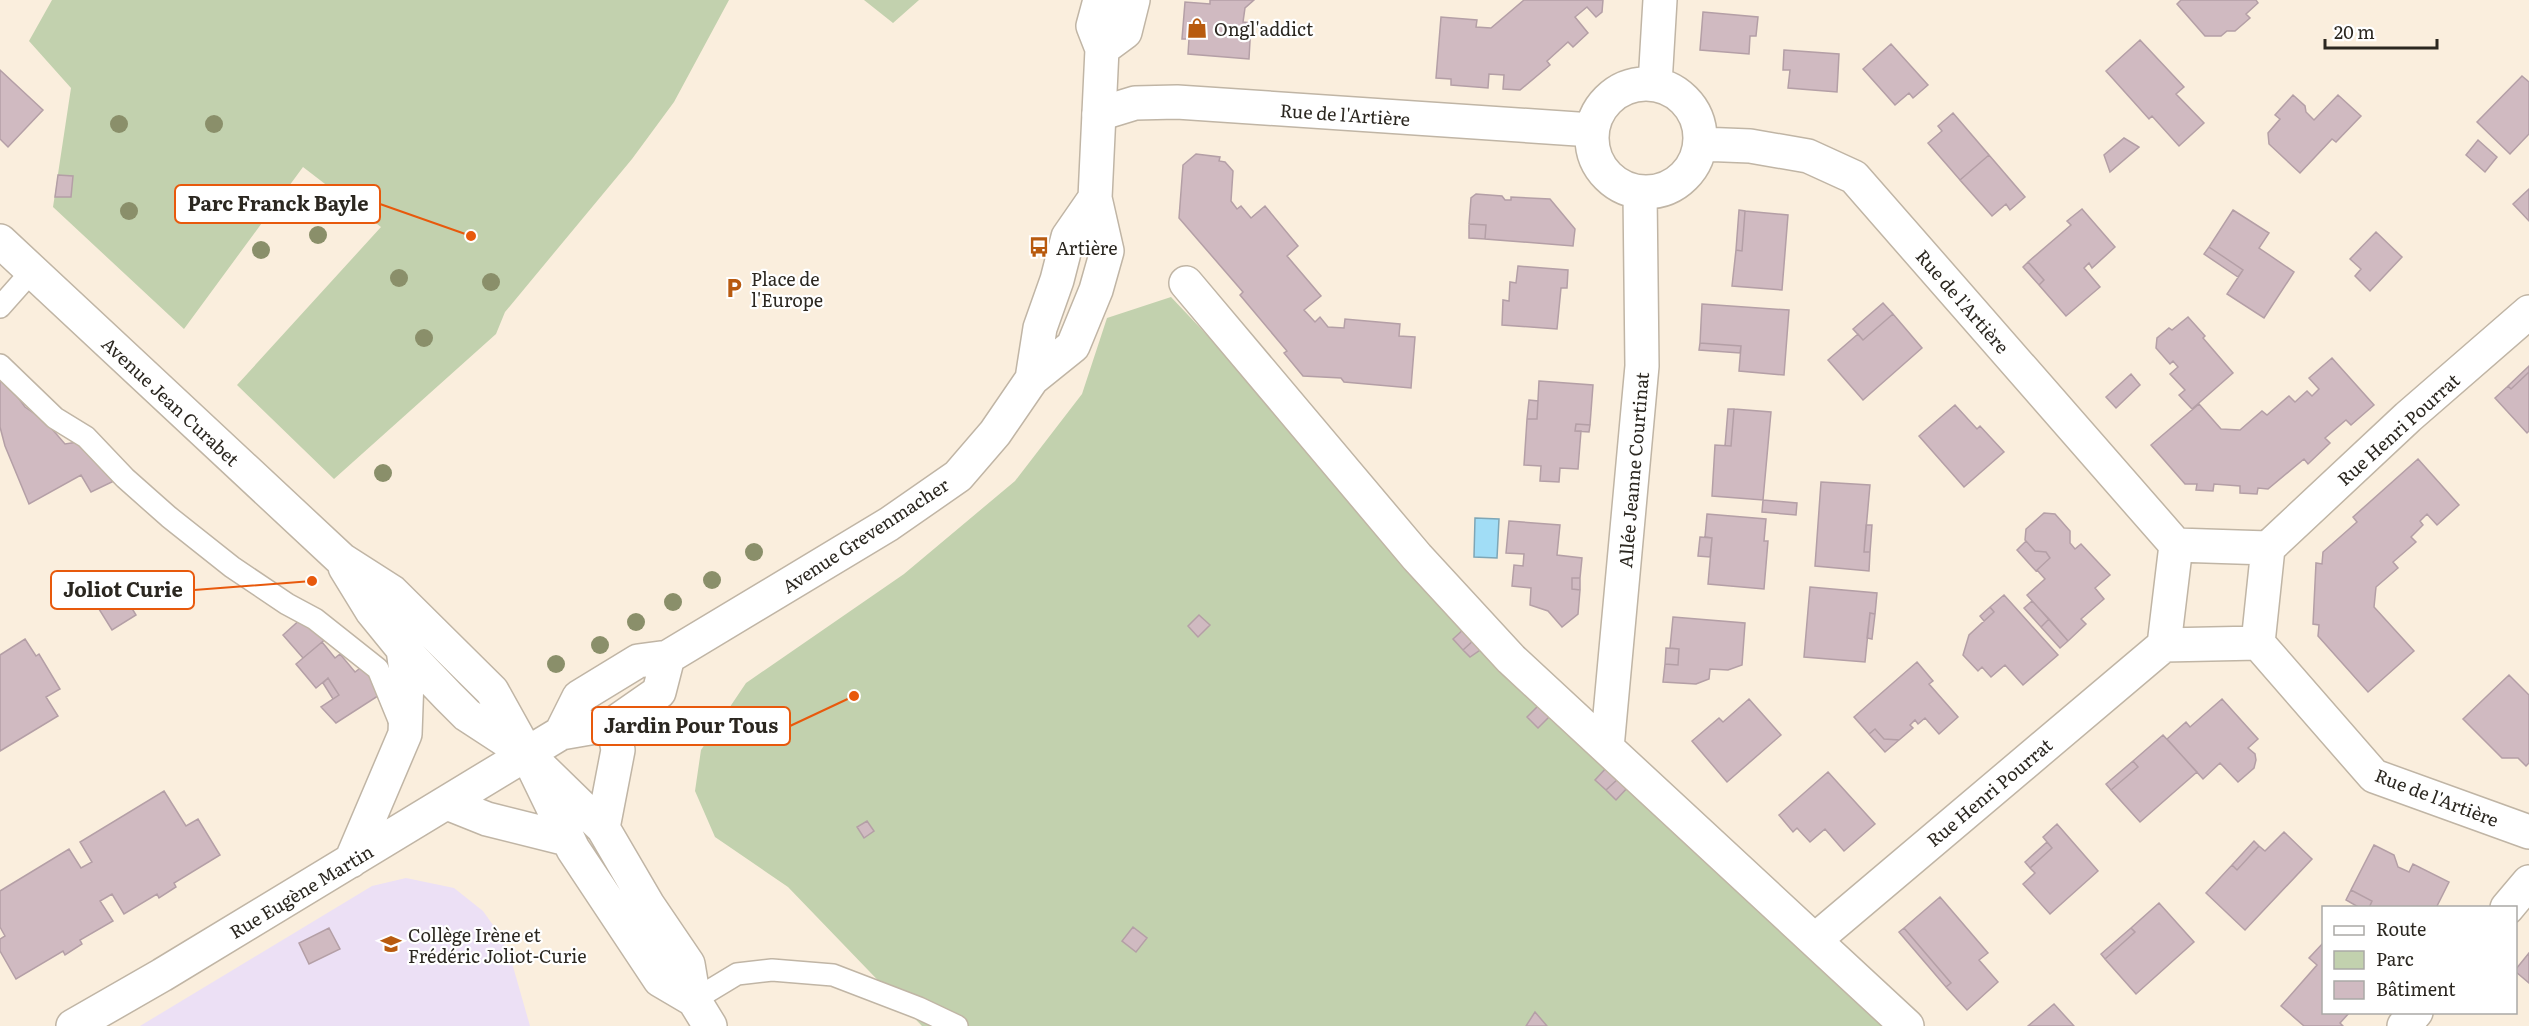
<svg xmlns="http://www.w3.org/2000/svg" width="2529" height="1026" font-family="Literata,serif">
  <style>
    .education { fill: #ece0f5 }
    .green { fill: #c2d1ae }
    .water { fill: #a1ddf6; stroke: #7ea6b6; stroke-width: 1.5 }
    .building { fill: #d0bac1; stroke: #b49fa6; stroke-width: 1.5 }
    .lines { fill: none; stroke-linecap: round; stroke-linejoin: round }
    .lane-casing { stroke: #c0b5a5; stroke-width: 24 }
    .street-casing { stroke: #c0b5a5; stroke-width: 36 }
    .secondary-casing { stroke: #c0b5a5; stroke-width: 36 }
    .lane { stroke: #fff; stroke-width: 21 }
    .street { stroke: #fff; stroke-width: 33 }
    .secondary { stroke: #fff; stroke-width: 33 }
    .tree { fill: #8a8f6a }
    .labels { text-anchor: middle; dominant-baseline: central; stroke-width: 4.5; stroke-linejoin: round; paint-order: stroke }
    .poi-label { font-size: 18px; fill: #2b2720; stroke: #fff; text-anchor: start }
    .street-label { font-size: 18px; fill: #2b2720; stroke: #fff }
    .leader { fill: none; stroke: #e8590c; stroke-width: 2 }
    .callout-dot { fill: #e8590c; stroke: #fff; stroke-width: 2 }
    .callout { fill: #fff; stroke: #e8590c; stroke-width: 2 }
    .callout-label { font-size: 20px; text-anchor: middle; font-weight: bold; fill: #2b2720 }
  </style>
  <rect width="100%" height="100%" fill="#faeedd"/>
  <path class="education" d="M406,878L454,888L483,911L498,932L510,956L530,1026H140L372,886Z"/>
  <path class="green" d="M52,0H729L674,102L632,159L505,312L496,334L334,479L237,385L381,227L303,167L184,329L53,207L71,88L29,41Z
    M864,0H919L893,23Z
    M1171,297L1417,557L1907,1026H922L788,887L715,837L695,791L701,750L746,683L904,574L1015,481L1082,394L1107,318Z"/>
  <path class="water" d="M1475,518L1499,519L1497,558L1474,557Z"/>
  <path class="building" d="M1210,0H1254L1245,8L1243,22L1251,23L1249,59L1188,54L1189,39H1182L1185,2L1210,4Z
    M1524,0H1603L1602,12L1596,17L1587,7L1575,17L1588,33L1573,47L1568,42L1547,61L1550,65L1520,90L1503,89L1504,75L1489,74L1488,88L1451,85V79L1436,78L1441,17L1477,20L1476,27L1491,28Z
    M2181,0H2256L2258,3L2246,14L2250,18L2235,31H2227L2221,36H2205L2177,4Z
    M1703,12L1758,17L1756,36H1750L1749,54L1700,50Z
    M2140,40L2184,87L2176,94L2204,123L2179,146L2152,116L2149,119L2106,71Z
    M1891,44L1928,85L1913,98L1909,93L1895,105L1863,69Z
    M1784,50L1839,54L1837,92L1788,88L1790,70H1783Z
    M0,70L43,110L8,147L0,139Z
    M2522,76L2529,82V134L2510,154L2477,122Z
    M2293,95L2305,106L2306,112L2314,120L2338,95L2361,116L2336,142L2332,139L2300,173L2269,144L2268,133L2280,119L2275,115Z
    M1953,113L1989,155L1960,180L1928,143L1942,131L1938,126Z
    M2124,138L2139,147L2110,172L2104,155Z
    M2478,140L2497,157L2485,172L2466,155Z
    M1196,154L1220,157L1219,161L1225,162L1233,171L1231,201L1237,209L1241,206L1251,218L1265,206L1298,246L1287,256L1321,296L1304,310L1315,322L1320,317L1328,327L1344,328L1345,319L1400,324L1399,336L1415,337L1411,388L1344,382L1341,378L1303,376L1284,353L1287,351L1240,295L1243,292L1179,218L1183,165Z
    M1989,155L2025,197L2010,210L2006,204L1992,216L1960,180Z
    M58,175L73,176L71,197H55Z
    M2529,189V221L2513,204Z
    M1476,194L1502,196L1505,200H1511V197L1550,199L1575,229L1573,246L1485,239L1486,225L1469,224L1471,198Z
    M2082,209L2115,247L2092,268L2089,263L2084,268L2100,287L2066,316L2039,285L2044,280L2028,262L2071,225L2067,221Z
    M1739,210L1745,211L1742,251L1736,250Z
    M2233,210L2269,233L2259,248L2294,272L2264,318L2227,294L2243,270L2209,247Z
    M1745,211L1788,215L1782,290L1732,286L1736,250L1742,251Z
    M1469,224L1486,225L1485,239L1469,238Z
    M2376,232L2402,257L2370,291L2355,276L2361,269L2350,259Z
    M2209,247L2243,270L2238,277L2204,254Z
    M2028,262L2044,280L2039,285L2023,267Z
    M1518,266L1568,270L1567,288H1561L1557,329L1502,325L1503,300L1509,301L1510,282L1516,283Z
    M1883,303L1893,314L1863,340L1853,329Z
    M1702,304L1789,310L1784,375L1739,371L1741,346L1700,343Z
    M1893,314L1922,348L1863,400L1828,360L1858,334L1863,340Z
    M2188,317L2205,336L2203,338L2233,373L2192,409L2179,395L2185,390L2170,374L2178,367L2173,361L2170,364L2156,348L2157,338L2169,328L2172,330Z
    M1700,343L1741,346L1740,353L1699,350Z
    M2332,358L2374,405L2351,425L2346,420L2325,438L2330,443L2308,464L2304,459L2268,489L2258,488L2257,494L2240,493V486L2214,484L2213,491L2196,490L2197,484H2185L2151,445L2199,404L2221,429L2240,430L2262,411L2267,415L2289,396L2295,402L2307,391L2312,396L2319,389L2309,378Z
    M2529,366V372L2511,389L2508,386Z
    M2529,372V431L2527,433L2495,398L2508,386L2511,389Z
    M2131,374L2140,385L2116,408L2106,397Z
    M2,376L25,407L45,421L65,444L84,441L114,481L91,492L81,475L29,504L5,446L0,427V377Z
    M1539,381L1593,385L1590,425L1576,424L1575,431H1581L1578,469L1560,468L1559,482L1540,481L1541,466L1524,465L1527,419H1537Z
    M1529,400L1538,401L1537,419H1527Z
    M1955,405L1977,429L1980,426L2004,452L1964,487L1919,436Z
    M1728,409H1734L1731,446H1725Z
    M1734,409L1771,412L1763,500L1712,496L1715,445L1731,446Z
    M1576,424L1590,425L1589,432L1575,431Z
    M2418,459L2459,505L2437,525L2427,514L2420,521L2423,525L2411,537L2416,542L2393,562L2398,568L2376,587L2374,607L2414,651L2368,692L2318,636L2319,625L2313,624L2316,563L2322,564L2323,552L2357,522L2353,517Z
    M1821,482L1870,485L1864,552H1870L1869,571L1815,566Z
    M1763,500L1797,503L1796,515L1762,512Z
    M2044,513L2055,514L2070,531V543L2075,549L2081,544L2110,575L2095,588L2104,599L2081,619L2086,624L2068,641L2027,595L2045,579L2037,570L2050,558L2046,552L2035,551L2025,540L2026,529Z
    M1707,514L1766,519L1764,541H1768L1764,589L1708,584L1712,538L1705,537Z
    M1509,521L1560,525L1557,555L1582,558L1580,578H1572V589L1580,590L1578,614L1562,627L1548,611L1530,605L1531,588L1512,586L1514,565L1523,566L1524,554L1506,553Z
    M1866,525H1872L1870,552H1864Z
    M1700,537L1712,538L1710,557L1698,556Z
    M2026,541L2035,551L2046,552L2050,558L2036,571L2017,550Z
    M1572,578H1580V590L1572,589Z
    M119,587L136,615L112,630L94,601Z
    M1810,587L1877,593L1875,614L1870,613L1865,662L1804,657Z
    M2004,595L2058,655L2023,685L2005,665L1991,677L1982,667L1978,671L1963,655L1969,635L1994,612L1990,607Z
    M2032,601L2049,619L2041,627L2024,608Z
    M1990,607L1994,612L1984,621L1980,616Z
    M1870,613L1875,614L1872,639L1867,638Z
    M1199,615L1210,625L1198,637L1188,626Z
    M303,617L328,637L303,658L283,635Z
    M1673,617L1745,623L1742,665L1728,670L1710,669L1709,679L1696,684L1663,682L1665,664L1678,665L1679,649L1670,648Z
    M2049,619L2068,641L2060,648L2041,627Z
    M1465,628L1475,639L1463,650L1453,639Z
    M25,639L36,656L39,654L60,689L46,697L58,716L0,751V655Z
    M1475,639L1483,648L1470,657L1463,650Z
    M322,642L335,658L340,654L355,672L363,666L381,694L336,723L321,707L339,695L328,678L316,688L296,664Z
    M1666,648L1679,649L1678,665L1665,664Z
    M1917,662L1933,681L1929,684L1958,717L1939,734L1925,718L1918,724L1915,720L1910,725L1913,728L1899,740L1884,739L1875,729L1869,734L1854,717Z
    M2509,675L2529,695V763L2526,766L2518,758H2502L2463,719Z
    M328,678L339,695L333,699L323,683Z
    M1749,699L1781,735L1727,782L1692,741L1719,718L1723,722Z
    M2222,699L2258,739L2248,748L2255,754L2256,760L2254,768L2238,782L2220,763L2203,779L2167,739L2186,722L2190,727Z
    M1539,705L1551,715L1538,728L1527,717Z
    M1875,729L1884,739L1899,740L1885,752L1869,734Z
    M2163,735L2197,772L2140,822L2111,790L2138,767L2133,761Z
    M2133,761L2138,767L2111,790L2106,784Z
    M1607,767L1619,778L1606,790L1595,780Z
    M1828,772L1875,824L1844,851L1825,829L1810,842L1797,828L1793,832L1779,815Z
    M1619,778L1629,786L1616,800L1606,790Z
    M164,791L186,826L198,819L220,855L174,883L176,887L159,898L157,894L124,914L112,894L100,901L113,921L80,940L82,944L65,955L63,951L16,979L0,951V939L5,936L0,927V891L69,849L81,868L92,862L80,842Z
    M867,821L874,831L864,838L857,827Z
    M2057,824L2098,871L2050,914L2023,884L2035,873L2030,868L2052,848L2043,837Z
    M2284,832L2312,859L2245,930L2206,893L2232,865L2237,870L2259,846L2265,851Z
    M2254,841L2259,846L2237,870L2232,865Z
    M2047,842L2052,848L2030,868L2025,862Z
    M2374,845L2394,855L2398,867L2409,872L2413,864L2449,882L2436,908H2369L2372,901L2351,890Z
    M2351,890L2372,901L2369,908H2360L2346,900Z
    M1940,897L1988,953L1979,960L1998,982L1967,1010L1946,987L1951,983L1904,928Z
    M2159,903L2194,942L2136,994L2105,959L2135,932L2131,928Z
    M1133,927L1147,938L1136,952L1122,941Z
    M329,928L340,949L309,964L299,943Z
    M1904,928L1951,983L1946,987L1899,932Z
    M2131,928L2135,932L2105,959L2101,954Z
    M2323,943L2324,1012H2350L2340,1023L2343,1026H2304L2281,1006L2317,965L2309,958Z
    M2529,953V983L2516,972V969Z
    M2054,1004L2074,1026H2028Z
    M1535,1012L1547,1026H1526Z"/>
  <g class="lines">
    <g class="lane-casing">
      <path id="lane" d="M0,307L32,271
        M0,365L55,418L86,437L125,478L169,517L232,567L287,604L315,619L378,669L401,725
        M694,1000L737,974L772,970L833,975L919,1008L957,1026"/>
    </g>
    <g class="street-casing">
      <path id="street" d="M1592 138a54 54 0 1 1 108 0a54 54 0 1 1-108 0Z
        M1655,84L1660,0
        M1099,114L1135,103L1177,102L1592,130
        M1700,144L1750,146L1808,156L1854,177L2176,545
        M1186,283L1417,557L1511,659L1907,1026
        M2176,545L2268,548L2258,643L2164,645Z
        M2268,548L2408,417L2529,312
        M2258,643L2374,776L2529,832
        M1607,748L1642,366L1640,192
        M2507,908L2529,882
        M1815,940L2164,645
        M2404,1026L2416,1012"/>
    </g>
    <g class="secondary-casing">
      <path id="secondary" d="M1102,49L1125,32L1133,0
        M0,241L342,560L392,592L492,691L527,754L573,849L660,980L694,1000
        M1032,379L1040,328L1057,280L1068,237L1095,198
        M345,567L372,611L403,649L448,696L467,715L527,754L603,828L648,905L688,964L694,1000L710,1026
        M561,733L579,697L638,661L668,657L889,524L958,476L995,433L1032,379L1073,346L1096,290L1107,251L1095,198L1102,49L1093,26L1100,0
        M447,803L487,819L567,839
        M603,828L618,750L613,724
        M351,861L405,734L407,679L403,649
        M73,1026L162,975L561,733L613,724L659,692L668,657"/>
    </g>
    <use href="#lane" class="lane"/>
    <use href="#street" class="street"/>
    <use href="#secondary" class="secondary"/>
  </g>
  <g class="tree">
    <circle cx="119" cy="124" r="9"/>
    <circle cx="214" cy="124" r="9"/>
    <circle cx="129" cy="211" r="9"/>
    <circle cx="318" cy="235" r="9"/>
    <circle cx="261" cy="250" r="9"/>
    <circle cx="399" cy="278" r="9"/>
    <circle cx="491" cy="282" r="9"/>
    <circle cx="424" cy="338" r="9"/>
    <circle cx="383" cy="473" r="9"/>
    <circle cx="754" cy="552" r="9"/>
    <circle cx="712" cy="580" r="9"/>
    <circle cx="673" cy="602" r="9"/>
    <circle cx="636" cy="622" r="9"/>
    <circle cx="600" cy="645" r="9"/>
    <circle cx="556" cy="664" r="9"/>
  </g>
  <defs>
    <g id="shop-bare" transform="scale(1.62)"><path d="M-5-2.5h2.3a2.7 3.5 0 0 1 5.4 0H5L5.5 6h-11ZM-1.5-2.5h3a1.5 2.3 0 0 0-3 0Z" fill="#b85a0e" stroke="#fff" stroke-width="2.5" paint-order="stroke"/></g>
    <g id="bus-bare" transform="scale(1.62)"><path d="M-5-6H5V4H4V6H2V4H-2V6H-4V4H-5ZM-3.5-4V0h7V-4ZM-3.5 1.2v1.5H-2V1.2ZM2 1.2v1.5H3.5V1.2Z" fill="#b85a0e" stroke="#fff" stroke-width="2.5" paint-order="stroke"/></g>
    <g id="parking-bare" transform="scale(1.62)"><path d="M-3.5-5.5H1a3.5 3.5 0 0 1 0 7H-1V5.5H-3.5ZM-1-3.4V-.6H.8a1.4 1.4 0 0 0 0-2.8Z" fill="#b85a0e" stroke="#fff" stroke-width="2.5" paint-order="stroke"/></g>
    <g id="school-bare" transform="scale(1.62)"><path d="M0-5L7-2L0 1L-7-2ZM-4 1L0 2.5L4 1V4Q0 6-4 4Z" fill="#b85a0e" stroke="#fff" stroke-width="2.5" paint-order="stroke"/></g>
  </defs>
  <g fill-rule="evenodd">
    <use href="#shop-bare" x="1197" y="28"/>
    <use href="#bus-bare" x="1039" y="247"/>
    <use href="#parking-bare" x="734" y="288"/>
    <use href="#school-bare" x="391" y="944"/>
  </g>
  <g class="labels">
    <g class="poi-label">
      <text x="1214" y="28">Ongl'addict</text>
      <text x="1056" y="247">Artière</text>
      <text x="751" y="278">Place de<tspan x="751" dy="21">l'Europe</tspan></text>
      <text x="408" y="934">Collège Irène et<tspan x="408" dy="21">Frédéric Joliot-Curie</tspan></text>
    </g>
    <g class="street-label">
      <text transform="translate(1345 114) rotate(4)">Rue de l'Artière</text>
      <text transform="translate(1963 301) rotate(49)">Rue de l'Artière</text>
      <text transform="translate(171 401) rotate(43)">Avenue Jean Curabet</text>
      <text transform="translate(2398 429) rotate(-42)">Rue Henri Pourrat</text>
      <text transform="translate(1633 470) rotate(-85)">Allée Jeanne Courtinat</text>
      <text transform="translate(865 535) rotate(-33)">Avenue Grevenmacher</text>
      <text transform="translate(1989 792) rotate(-40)">Rue Henri Pourrat</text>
      <text transform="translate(2437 797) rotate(21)">Rue de l'Artière</text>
      <text transform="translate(301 891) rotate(-31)">Rue Eugène Martin</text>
    </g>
  </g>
  <path class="leader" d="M471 236L380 204M312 581L194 590M854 696L790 726"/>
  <g class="callout-dot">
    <circle cx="471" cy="236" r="6"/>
    <circle cx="312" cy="581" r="6"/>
    <circle cx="854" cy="696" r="6"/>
  </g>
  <g class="callout">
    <rect x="175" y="185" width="205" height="38" rx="6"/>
    <rect x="51" y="571" width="143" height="38" rx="6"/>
    <rect x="592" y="707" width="198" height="38" rx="6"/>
  </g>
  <g class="callout-label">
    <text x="278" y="211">Parc Franck Bayle</text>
    <text x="123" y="597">Joliot Curie</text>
    <text x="691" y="733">Jardin Pour Tous</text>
  </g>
  <rect x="2322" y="906" width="195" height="108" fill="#ffffff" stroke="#aaa9a6" stroke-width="1.5"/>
  <rect x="2334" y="926" width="30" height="9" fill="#ffffff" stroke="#aaa9a6" stroke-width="1.5"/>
  <text x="2376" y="936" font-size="18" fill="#2b2720">Route</text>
  <rect x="2334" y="951" width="30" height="18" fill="#c2d1ae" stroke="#aaa9a6" stroke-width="1.5"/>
  <text x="2376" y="966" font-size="18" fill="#2b2720">Parc</text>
  <rect x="2334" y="981" width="30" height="18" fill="#d0bac1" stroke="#aaa9a6" stroke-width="1.5"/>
  <text x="2376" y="996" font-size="18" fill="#2b2720">Bâtiment</text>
  <path d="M2325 39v9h112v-9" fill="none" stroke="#2b2720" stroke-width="3"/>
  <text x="2334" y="39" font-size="18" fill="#2b2720" stroke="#ffffff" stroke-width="4.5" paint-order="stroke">20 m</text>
</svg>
